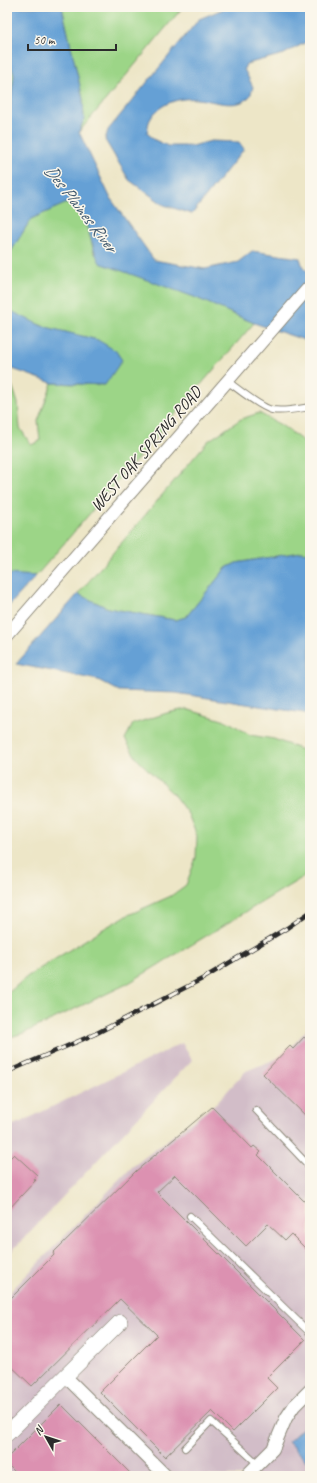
<svg xmlns="http://www.w3.org/2000/svg" width="317" height="1483" font-family="Caveat,sans-serif">
  <style>
    .industrial { fill: #d2bdc8 }
    .green { fill: #9cd587; stroke: #648059 }
    .water { fill: #65a0d5; stroke: #486680 }
    .building { fill: #dc91b1 }
    .lines { fill: none; stroke-linecap: round; stroke-linejoin: round }
    .service-casing { stroke: #8c8879; stroke-width: 8 }
    .minor-casing { stroke: #8c8879; stroke-width: 14 }
    .tertiary-casing { stroke: #8c8879; stroke-width: 16 }
    .service { stroke: #fff; stroke-width: 6 }
    .minor { stroke: #fff; stroke-width: 12 }
    .tertiary { stroke: #fff; stroke-width: 15 }
    .rail-casing { stroke: #2b2b2b; stroke-width: 4.5 }
    .rail { stroke: #fbf7ec; stroke-width: 3; stroke-dasharray: 9; stroke-linecap: butt }
    .labels { text-anchor: middle; dominant-baseline: central; stroke-width: 3; stroke-linejoin: round; paint-order: stroke }
    .street-label { font-size: 17px; fill: #2b2b2b; stroke: #fbf7ec }
    .water-label { font-size: 18px; font-style: italic; fill: #425a6f; stroke: #fbf7ec }
  </style>
  <rect width="100%" height="100%" fill="#fbf7ec"/>
  <filter id="ink" filterUnits="userSpaceOnUse"><feTurbulence type="fractalNoise" baseFrequency=".025" numOctaves="2"/><feDisplacementMap in="SourceGraphic" scale="8" xChannelSelector="R" yChannelSelector="G"/><feConvolveMatrix kernelMatrix="1 2 1 2 8 2 1 2 1" color-interpolation-filters="sRGB"/></filter>
  <filter id="wash" filterUnits="userSpaceOnUse"><feTurbulence type="fractalNoise" baseFrequency=".012" numOctaves="4" result="noise"/><feDisplacementMap in="SourceGraphic" scale="16" xChannelSelector="R" yChannelSelector="G"/><feGaussianBlur stdDeviation="0.9" result="paint"/><feColorMatrix in="noise" values="0 0 0 0 0 0 0 0 0 0 0 0 0 0 0 0 0 1.4 0 .05"/><feComposite in="paint" operator="in"/></filter>
  <g filter="url(#wash)">
    <rect width="100%" height="100%" fill="#ede6c7"/>
    <path class="industrial" d="M310,1026V1421L289,1442L310,1465V1476H7V1295L132,1167L216,1103L246,1071L283,1056Z
      M182,1043L192,1060L7,1256V1127L21,1122Z"/>
    <path class="green" d="M7,7L12,37L10,62L14,75L7,138Z
      M62,7H183L79,132L84,119L83,99Z
      M66,203C88,218 88,229 94,253L254,323L36,576L9,575L7,574V386L12,385L18,403L20,428L31,445L40,441L38,421L52,383L105,385L98,340C70,333 30,326 7,309V258L31,219Z
      M259,413L281,425L310,446V553L301,552L236,563L226,568L186,617L175,620L108,608L78,594L208,441L241,419Z
      M186,709L229,722L250,735L274,739L310,753V873L127,984L24,1033L7,1038V994L28,976L98,932L124,917L171,896L186,885L196,858L197,836L188,814L173,794L137,759L125,739L133,724L167,713Z"/>
    <path class="water" d="M7,7H62L83,99L84,119L79,132L111,199L154,260L205,269L238,262L252,251L300,258L303,267L310,274V342L254,323L194,297L100,263C90,246 91,224 77,210C74,208 70,205 67,203L31,219L7,258V138L14,75L10,62L12,37Z
      M228,7H245L268,12L282,10L287,7H310V40L284,54L246,64L244,69L253,87C252,90 251,94 250,96C238,111 212,100 197,99C180,97 160,103 151,118C148,122 148,128 147,133L155,140L168,146H192L211,141L239,142L244,149L192,214L164,205L129,180L105,140L108,130L199,19Z
      M7,309L42,326L98,340L116,351L122,360L105,385L52,383L7,367Z
      M301,552L310,553V714L176,693L119,691L98,680L16,664L78,594L108,608L175,620L186,617L226,568L236,563Z
      M7,574L36,576L7,608Z
      M310,1421V1465L288,1442Z"/>
    <g id="blocks">
      <path class="building" d="M304,1037L310,1043V1120L263,1074L290,1046L293,1049Z
        M212,1107L252,1148L254,1146L261,1152L258,1155L310,1207V1253L291,1234L285,1240L268,1224L246,1246L175,1175L157,1192L305,1340L267,1378L277,1388L233,1432L212,1411L165,1457L100,1392L157,1335L120,1299L32,1386L7,1362V1302L54,1255L53,1253L136,1171Z
        M14,1154L37,1175L34,1179L36,1180L7,1211V1161Z
        M61,1404L133,1476H19L7,1464V1458Z"/>
    </g>
  </g>
  <g filter="url(#ink)">
    <use href="#blocks" fill-opacity="0" stroke="#8c8879" stroke-width="1"/>
    <g class="lines">
      <g class="service-casing">
        <path id="service" d="M227,381C237,388 261,408 272,410C285,412 297,409 310,407
          M256,1110L310,1167
          M190,1216L310,1333
          M185,1448L211,1421L258,1464"/>
      </g>
      <g class="minor-casing">
        <path id="minor" d="M7,635L310,286
          M65,1376L166,1476
          M246,1476L273,1449L286,1418L294,1406L310,1390"/>
      </g>
      <g class="tertiary-casing">
        <path id="tertiary" d="M7,1434L120,1322"/>
      </g>
      <use href="#service" class="service"/>
      <use href="#minor" class="minor"/>
      <use href="#tertiary" class="tertiary"/>
      <g class="rail-casing">
        <path id="rail" d="M7,1072L95,1034L204,978L287,928L310,912"/>
      </g>
      <use href="#rail" class="rail"/>
    </g>
  </g>
  <g class="labels">
    <g class="street-label">
      <text transform="translate(146 449) rotate(-49)">WEST OAK SPRING ROAD</text>
    </g>
    <g class="water-label">
      <text transform="translate(81 208) rotate(52)">Des Plaines River</text>
    </g>
  </g>
  <rect width="317" height="1483" fill="none" stroke="#fbf7ec" stroke-width="24"/>
  <g transform="translate(46 1437) rotate(309)" stroke="#fbf7ec" stroke-width="3" paint-order="stroke">
  <path d="M0-3L7 15L0 10L-7 15Z" fill="#2b2b2b"/>
  <text y="-6" font-size="11" font-weight="bold" text-anchor="middle" fill="#2b2b2b">N</text>
  </g>
  <path d="M28 44v6h88v-6" fill="none" stroke="#2b2b2b" stroke-width="2"/>
  <text x="34" y="44" font-size="12" fill="#2b2b2b" stroke="#fbf7ec" stroke-width="3" paint-order="stroke">50 m</text>
</svg>
